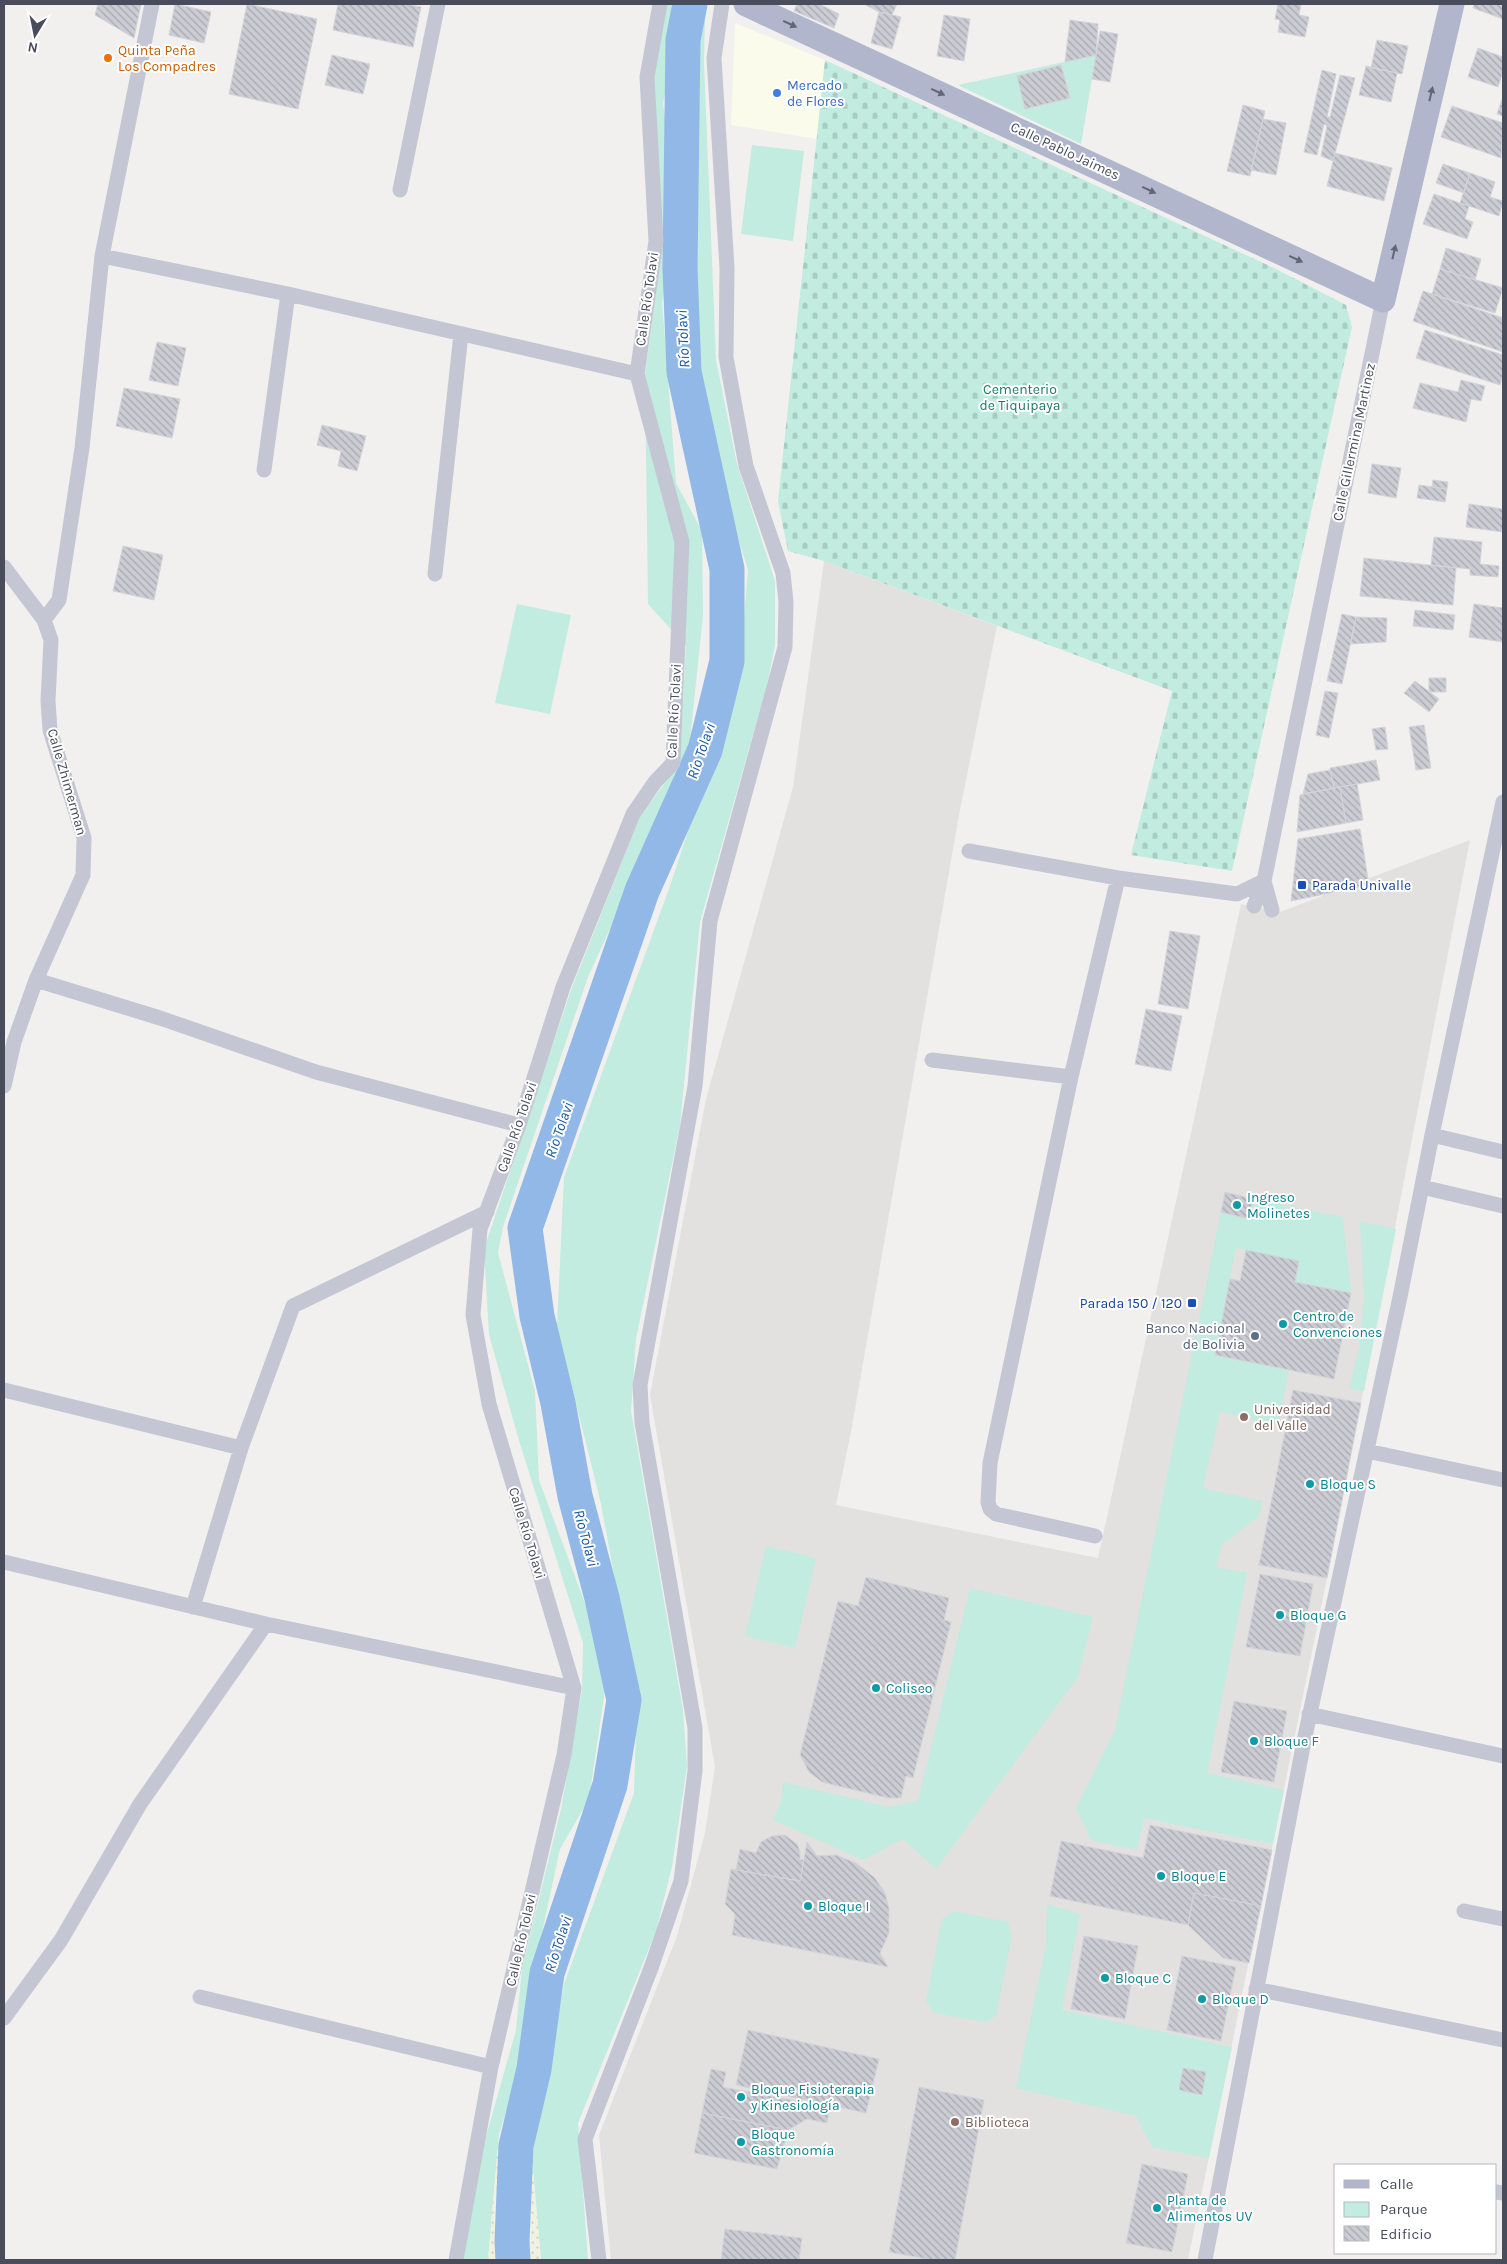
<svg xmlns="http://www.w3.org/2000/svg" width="1507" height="2264" font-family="Karla,sans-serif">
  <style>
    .commercial { fill: #fafbea }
    .education { fill: #e2e1e0 }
    .green { fill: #c1ecdf }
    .sand { fill: url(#sand-dots) }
    .cemetery { fill: url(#cemetery-stones) }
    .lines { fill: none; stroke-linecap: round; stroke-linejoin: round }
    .river { stroke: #91b8e6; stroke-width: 35 }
    .building { fill: url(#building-back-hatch); stroke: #d4d3da }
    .minor { stroke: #c4c7d3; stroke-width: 15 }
    .primary { stroke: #b1b6cc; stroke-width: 25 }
    .oneway { fill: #626677 }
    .food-dot { fill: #e8710a; stroke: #fff; stroke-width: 2 }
    .shop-dot { fill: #3f7fe0; stroke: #fff; stroke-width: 2 }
    .transit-dot { fill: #1a4fb4; stroke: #fff; stroke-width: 2 }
    .culture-dot { fill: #0f9aa8; stroke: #fff; stroke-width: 2 }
    .service-dot { fill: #5c6f8a; stroke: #fff; stroke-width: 2 }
    .education-dot { fill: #8d6e63; stroke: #fff; stroke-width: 2 }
    .labels { text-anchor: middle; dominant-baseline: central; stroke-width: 4; stroke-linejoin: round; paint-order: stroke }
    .food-label { font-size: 14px; fill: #c56008; stroke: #fff; text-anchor: start }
    .shop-label { font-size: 14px; fill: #366cbe; stroke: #fff; text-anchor: start }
    .street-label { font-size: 14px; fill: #484c5b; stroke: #fff }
    .park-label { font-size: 14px; fill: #1e7868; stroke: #fff }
    .transit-label { font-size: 14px; fill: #164399; stroke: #fff; text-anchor: start }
    .culture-label { font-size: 14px; fill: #0d838f; stroke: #fff; text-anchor: start }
    .service-label { font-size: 14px; fill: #4e5e75; stroke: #fff; text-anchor: end }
    .education-label { font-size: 14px; fill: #785e54; stroke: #fff; text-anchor: start }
    .water-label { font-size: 15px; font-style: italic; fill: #1757a0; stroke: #fff }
  </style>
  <defs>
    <pattern id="sand-dots" width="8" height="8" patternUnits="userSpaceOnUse" patternTransform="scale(1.25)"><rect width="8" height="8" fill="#f1f1e1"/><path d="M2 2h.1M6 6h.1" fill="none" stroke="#d0d0c3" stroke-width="1.8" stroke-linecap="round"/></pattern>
    <pattern id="cemetery-stones" width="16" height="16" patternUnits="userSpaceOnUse" patternTransform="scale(1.25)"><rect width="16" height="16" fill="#c1ecdf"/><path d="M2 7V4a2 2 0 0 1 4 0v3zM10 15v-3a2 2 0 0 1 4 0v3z" fill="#a7ccc2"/></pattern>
    <pattern id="building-back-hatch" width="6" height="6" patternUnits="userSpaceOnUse" patternTransform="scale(1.25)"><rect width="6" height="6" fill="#cccdd4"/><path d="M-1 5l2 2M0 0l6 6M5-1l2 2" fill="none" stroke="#a8a9af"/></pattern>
  </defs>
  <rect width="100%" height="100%" fill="#f1f0ef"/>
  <path class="commercial" d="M735,23L825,60L817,139L731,125Z"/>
  <path class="education" d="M824,561L997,626L959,815L851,1432L836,1505L1098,1558L1241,904L1280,912L1470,840L1327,1578L1188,2260H611L599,2135L677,1936L705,1833L715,1767L650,1395L706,1099L793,787Z"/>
  <path class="green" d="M680,4L663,104L674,172L670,259L662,302L676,483L702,531L703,616L688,758L588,977L503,1227L498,1253L535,1391L539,1480L592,1622L606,1683L589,1799L560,1849L533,1974L526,2047L499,2134L488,2260H463L480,2158L516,2030L522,1968L561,1809L582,1690L583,1643L520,1444L489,1335L484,1249L571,990L640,816L680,763L686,646L648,604L645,374L661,254L654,79L667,5Z
    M698,4L705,20L704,63L716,360L737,464L775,581V645L767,685L700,922L680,1125L636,1339L631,1411L683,1710L687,1766L672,1867L656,1931L578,2123L588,2260H541L532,2158L564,1984L634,1793L637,1700L601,1504L557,1326L564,1177L670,886L739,677L748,570L715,464L691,372L690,43Z
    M1096,55L1081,144L958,85Z
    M752,145L804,151L793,241L741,234Z
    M517,604L571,615L550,714L495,703Z
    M1253,1199L1343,1217L1351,1293L1295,1282L1299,1261L1236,1248L1215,1354L1289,1370L1278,1425L1220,1412L1203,1488L1262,1501L1259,1516L1222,1545L1216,1567L1247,1573L1207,1773L1284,1790L1273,1844L1144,1818L1137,1850L1091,1840L1076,1808L1115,1730L1221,1212L1249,1218Z
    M1360,1221L1396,1229L1364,1391L1349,1389L1360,1345L1364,1295Z
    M766,1546L816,1558L795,1648L745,1636Z
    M970,1588L1093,1617L1078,1677L936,1869L903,1839L863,1860L773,1820L781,1801L783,1782L889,1807L918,1801Z
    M1047,1904L1080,1914L1062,2010L1232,2047L1209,2158L1152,2147L1136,2116L1016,2088L1046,1945Z
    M954,1911L1008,1922L1012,1935L996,2015L987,2022L934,2013L926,2001L942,1919Z"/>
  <path class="sand" d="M499,2134L532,2158L541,2260H488Z"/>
  <path class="cemetery" d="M825,60L1274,268L1346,305L1352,327L1232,871L1131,855L1172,691L824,561L788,551L778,501Z"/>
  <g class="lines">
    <path class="river" d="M513,2260L512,2241L516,2146L534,2069L547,1973L610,1785L624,1700L602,1598L575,1496L558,1403L537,1316L525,1228L642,891L705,750L727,661V569L684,372L680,268L683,40L690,4"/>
  </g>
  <path class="building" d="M98,4H141L134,38L95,15Z
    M175,4L211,12L204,43L169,35Z
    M247,4L317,19L298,109L229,94Z
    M338,4H405L421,7L413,47L333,30Z
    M797,4H819L839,14L834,28L794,11Z
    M864,4H897L892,15L879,12Z
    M1278,4H1301L1299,15L1309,17L1305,37L1278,32L1280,20L1275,19Z
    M1474,4H1503V19L1473,8Z
    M879,12L901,17L892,49L871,43Z
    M944,15L970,19L964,61L937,56Z
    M1070,20L1098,24L1096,55L1065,62Z
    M1100,31L1118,34L1110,82L1092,79Z
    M1377,40L1408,46L1402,74L1371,68Z
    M1478,48L1503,57V72L1498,87L1468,77Z
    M332,55L370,64L363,94L325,85Z
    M1061,65L1070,98L1025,109L1017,76Z
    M1366,66L1397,73L1391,102L1359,95Z
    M1322,70L1336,74L1327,117H1330L1340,75L1355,78L1333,161L1321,156L1327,126L1324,124L1317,155L1304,152Z
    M1503,97V116L1497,114Z
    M1243,105L1265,111L1250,176L1227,171Z
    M1452,106L1503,123L1501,158L1441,137Z
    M1263,119L1286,123L1276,175L1251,170Z
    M1335,153L1392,168L1384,201L1327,186Z
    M1443,164L1470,173L1464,193L1436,183Z
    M1470,173L1495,182L1490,197L1503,201L1499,216L1460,203Z
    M1434,194L1469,206L1465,219L1473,222L1467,239L1423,224Z
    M1446,248L1481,259L1475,280L1440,269Z
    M1440,269L1503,288L1495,313L1432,294Z
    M1423,291L1503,318V352L1413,321Z
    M1425,330L1503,355V374L1500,385L1416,358Z
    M157,342L186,348L178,386L149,380Z
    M1461,380L1485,386L1481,401L1471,399L1466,422L1413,408L1420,383L1458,392Z
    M124,388L180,399L172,438L116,426Z
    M322,425L366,436L357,471L338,466L341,451L317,445Z
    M1372,464L1401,468L1396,498L1368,493Z
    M1433,480L1448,482L1447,489L1432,487Z
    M1419,485L1447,489L1445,502L1417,498Z
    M1469,504L1503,509V532L1466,527Z
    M1434,537L1482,542L1480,564L1499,566L1498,577L1470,575V569L1431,565Z
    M123,546L163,555L154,600L113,591Z
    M1364,558L1456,568L1453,605L1360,596Z
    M1474,604L1503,608V642L1469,637Z
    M1415,610L1455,615L1453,630L1413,626Z
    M1342,614L1356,617L1342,684L1327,681Z
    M1356,617L1387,618L1386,642L1351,644Z
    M1429,678H1446V692H1429Z
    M1415,681L1439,699L1429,712L1404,693Z
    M1325,691L1338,693L1329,738L1316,735Z
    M1424,725L1431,768L1416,770L1409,727Z
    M1385,727L1388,749L1376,750L1372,729Z
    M1376,760L1380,780L1334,788L1330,768Z
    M1330,770L1334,788L1303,794L1308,774Z
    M1357,784L1363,820L1346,823L1340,787Z
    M1340,787L1346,823L1297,832L1300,795Z
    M1360,829L1369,885L1291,901L1298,839Z
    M1170,931L1200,936L1188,1009L1158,1004Z
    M1146,1009L1182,1016L1171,1071L1135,1064Z
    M1225,1192L1253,1199L1249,1219L1221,1212Z
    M1246,1250L1299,1261L1295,1282L1351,1293L1334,1379L1215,1355L1230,1279L1240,1281Z
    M1293,1390L1361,1403L1327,1578L1259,1565Z
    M1260,1574L1313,1584L1300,1656L1246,1647Z
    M866,1577L949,1598L944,1620L951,1622L913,1778L906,1776L901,1798H888L822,1782L809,1772L800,1755L838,1601L858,1606Z
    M1234,1701L1287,1711L1274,1782L1221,1772Z
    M1150,1825L1272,1850L1261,1906L1194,1893L1188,1925L1050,1896L1061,1841L1143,1858Z
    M785,1835L797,1844L800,1851V1859L804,1860L800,1881L736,1870L740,1849L756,1853L761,1842L772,1836Z
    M807,1842L817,1856L836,1855L856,1863L875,1878L885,1893L889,1908V1933L880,1953L888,1967L732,1935L735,1914L725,1904L731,1869L800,1881Z
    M1194,1893L1261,1906L1249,1963L1223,1958L1188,1925Z
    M1084,1936L1138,1946L1125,2019L1071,2009Z
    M1182,1956L1236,1967L1221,2041L1167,2030Z
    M748,2030L879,2059L866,2113L736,2085Z
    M1183,2068L1206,2072L1202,2095L1179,2090Z
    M711,2069L726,2072L723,2087L830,2107L827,2123L807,2119L788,2130L702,2113Z
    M919,2087L984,2100L955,2260H932L889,2252Z
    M702,2113L788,2130L777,2169L694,2153Z
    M1142,2164L1188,2174L1172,2252L1126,2243Z
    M725,2229L802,2238L799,2260H721Z"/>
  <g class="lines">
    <path class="minor" d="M400,190L438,4
      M102,256L288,294L637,374
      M264,470L288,294
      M4,567L44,620L51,640L48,701L50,730L84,838L83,875L36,980L14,1042L4,1086
      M435,574L461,334
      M44,620L59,600L82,448L102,256L152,4
      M969,851L1118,878L1237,894L1264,881
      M1264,881L1272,910
      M1254,906L1264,881L1383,300
      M36,980L160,1018L316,1072L519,1125
      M932,1060L1071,1077
      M1432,1135L1503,1152
      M1422,1187L1503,1206
      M4,1390L241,1448
      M1367,1451L1503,1480
      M1095,1536L996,1514L990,1509L988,1502L990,1463L1071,1077L1118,878
      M4,1562L266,1624L574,1688
      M193,1607L241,1448L293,1306L487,1212
      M1309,1714L1503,1756
      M1464,1911L1503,1919
      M1256,1989L1503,2040
      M200,1997L491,2067
      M4,2018L61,1940L140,1804L266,1624
      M1496,2192L1503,2193
      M456,2260L491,2067L564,1755L574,1688L489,1404L473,1315L480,1229L519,1125L563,987L633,814L655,782L673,763L682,542L637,374L656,241L647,77L660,4
      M599,2260L585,2139L651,1968L681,1881L695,1771V1728L642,1423L640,1385L695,1086L710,921L785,647L786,602L783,573L746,466L726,357L727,268L714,58L722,4
      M1205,2260L1304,1741L1400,1297L1432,1135L1503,802"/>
    <path class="primary" d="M746,4L1383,300L1452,4"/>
  </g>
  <defs><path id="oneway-solid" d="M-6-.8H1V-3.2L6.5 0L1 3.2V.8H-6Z" transform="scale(1.25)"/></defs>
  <g class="oneway">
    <use href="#oneway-solid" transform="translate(790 24) rotate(25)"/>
    <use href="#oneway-solid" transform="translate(938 92) rotate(25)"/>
    <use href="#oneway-solid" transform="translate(1431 94) rotate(-77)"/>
    <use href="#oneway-solid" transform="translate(1149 190) rotate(25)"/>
    <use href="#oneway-solid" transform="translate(1394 252) rotate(-77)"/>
    <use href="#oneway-solid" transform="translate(1296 259) rotate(25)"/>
  </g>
  <circle class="food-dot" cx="108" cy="58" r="5"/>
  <circle class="shop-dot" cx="777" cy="93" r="5"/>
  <g class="transit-dot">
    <rect x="1297" y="880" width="10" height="10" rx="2.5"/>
    <rect x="1187" y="1298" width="10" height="10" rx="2.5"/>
  </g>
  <g class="culture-dot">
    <circle cx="1237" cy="1205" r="5"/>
    <circle cx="1283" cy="1324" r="5"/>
    <circle cx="1310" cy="1484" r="5"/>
    <circle cx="1280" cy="1615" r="5"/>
    <circle cx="876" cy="1688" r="5"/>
    <circle cx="1254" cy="1741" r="5"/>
    <circle cx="1161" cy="1876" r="5"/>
    <circle cx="808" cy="1906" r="5"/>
    <circle cx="1105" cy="1978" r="5"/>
    <circle cx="1202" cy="1999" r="5"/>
    <circle cx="741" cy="2097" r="5"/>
    <circle cx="741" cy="2142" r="5"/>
    <circle cx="1157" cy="2208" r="5"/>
  </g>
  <circle class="service-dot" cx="1255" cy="1336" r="5"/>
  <g class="education-dot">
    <circle cx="1244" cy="1417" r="5"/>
    <circle cx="955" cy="2122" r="5"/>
  </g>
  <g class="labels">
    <g class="food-label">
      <text x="118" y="50">Quinta Peña<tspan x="118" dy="16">Los Compadres</tspan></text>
    </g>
    <g class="shop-label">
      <text x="787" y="85">Mercado<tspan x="787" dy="16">de Flores</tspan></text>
    </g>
    <g class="street-label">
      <text transform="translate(1065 151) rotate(25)">Calle Pablo Jaimes</text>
      <text transform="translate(647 299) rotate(-82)">Calle Río Tolavi</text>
      <text transform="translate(1354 442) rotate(-78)">Calle Gillermina Martinez</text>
      <text transform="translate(674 711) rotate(-87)">Calle Río Tolavi</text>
      <text transform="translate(67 782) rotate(74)">Calle Zhimerman</text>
      <text transform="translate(517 1127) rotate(-71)">Calle Río Tolavi</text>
      <text transform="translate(527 1533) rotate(73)">Calle Río Tolavi</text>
      <text transform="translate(521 1940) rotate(-77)">Calle Río Tolavi</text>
    </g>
    <g class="park-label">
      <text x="1020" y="389">Cementerio<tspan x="1020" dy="16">de Tiquipaya</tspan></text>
    </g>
    <g class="transit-label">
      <text x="1312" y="885">Parada Univalle</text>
      <text x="1182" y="1303" text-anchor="end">Parada 150 / 120</text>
    </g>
    <g class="culture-label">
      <text x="1247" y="1197">Ingreso<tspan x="1247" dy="16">Molinetes</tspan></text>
      <text x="1293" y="1316">Centro de<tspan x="1293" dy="16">Convenciones</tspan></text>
      <text x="1320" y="1484">Bloque S</text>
      <text x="1290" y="1615">Bloque G</text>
      <text x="886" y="1688">Coliseo</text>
      <text x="1264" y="1741">Bloque F</text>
      <text x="1171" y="1876">Bloque E</text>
      <text x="818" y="1906">Bloque I</text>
      <text x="1115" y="1978">Bloque C</text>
      <text x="1212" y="1999">Bloque D</text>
      <text x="751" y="2089">Bloque Fisioterapia<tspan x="751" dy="16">y Kinesiología</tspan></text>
      <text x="751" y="2134">Bloque<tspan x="751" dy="16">Gastronomía</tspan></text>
      <text x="1167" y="2200">Planta de<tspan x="1167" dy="16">Alimentos UV</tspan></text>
    </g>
    <g class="service-label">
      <text x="1245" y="1328">Banco Nacional<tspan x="1245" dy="16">de Bolivia</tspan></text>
    </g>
    <g class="education-label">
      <text x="1254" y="1409">Universidad<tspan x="1254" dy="16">del Valle</tspan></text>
      <text x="965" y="2122">Biblioteca</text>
    </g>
    <g class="water-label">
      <text transform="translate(683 339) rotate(-93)">Río Tolavi</text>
      <text transform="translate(701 751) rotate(-71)">Río Tolavi</text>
      <text transform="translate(559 1130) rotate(-71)">Río Tolavi</text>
      <text transform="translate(586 1538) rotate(75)">Río Tolavi</text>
      <text transform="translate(558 1944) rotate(-72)">Río Tolavi</text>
    </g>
  </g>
  <rect width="1507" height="2264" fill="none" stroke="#484c5b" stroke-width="10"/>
  <rect x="1334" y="2164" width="162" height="90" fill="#ffffff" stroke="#b6b7bd"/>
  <rect x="1344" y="2180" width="25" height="8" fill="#b1b6cc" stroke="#b6b7bd"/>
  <text x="1380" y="2189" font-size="15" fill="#484c5b">Calle</text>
  <rect x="1344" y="2202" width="25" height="15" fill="#c1ecdf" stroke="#b6b7bd"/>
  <text x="1380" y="2214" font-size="15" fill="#484c5b">Parque</text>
  <rect x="1344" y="2226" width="25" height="15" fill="url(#building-back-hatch)" stroke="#b6b7bd"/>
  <text x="1380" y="2239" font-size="15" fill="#484c5b">Edificio</text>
  <g transform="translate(35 35) rotate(190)" stroke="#ffffff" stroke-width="4" paint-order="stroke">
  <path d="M0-4L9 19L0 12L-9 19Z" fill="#484c5b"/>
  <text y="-8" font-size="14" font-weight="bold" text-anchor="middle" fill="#484c5b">N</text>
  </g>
</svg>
